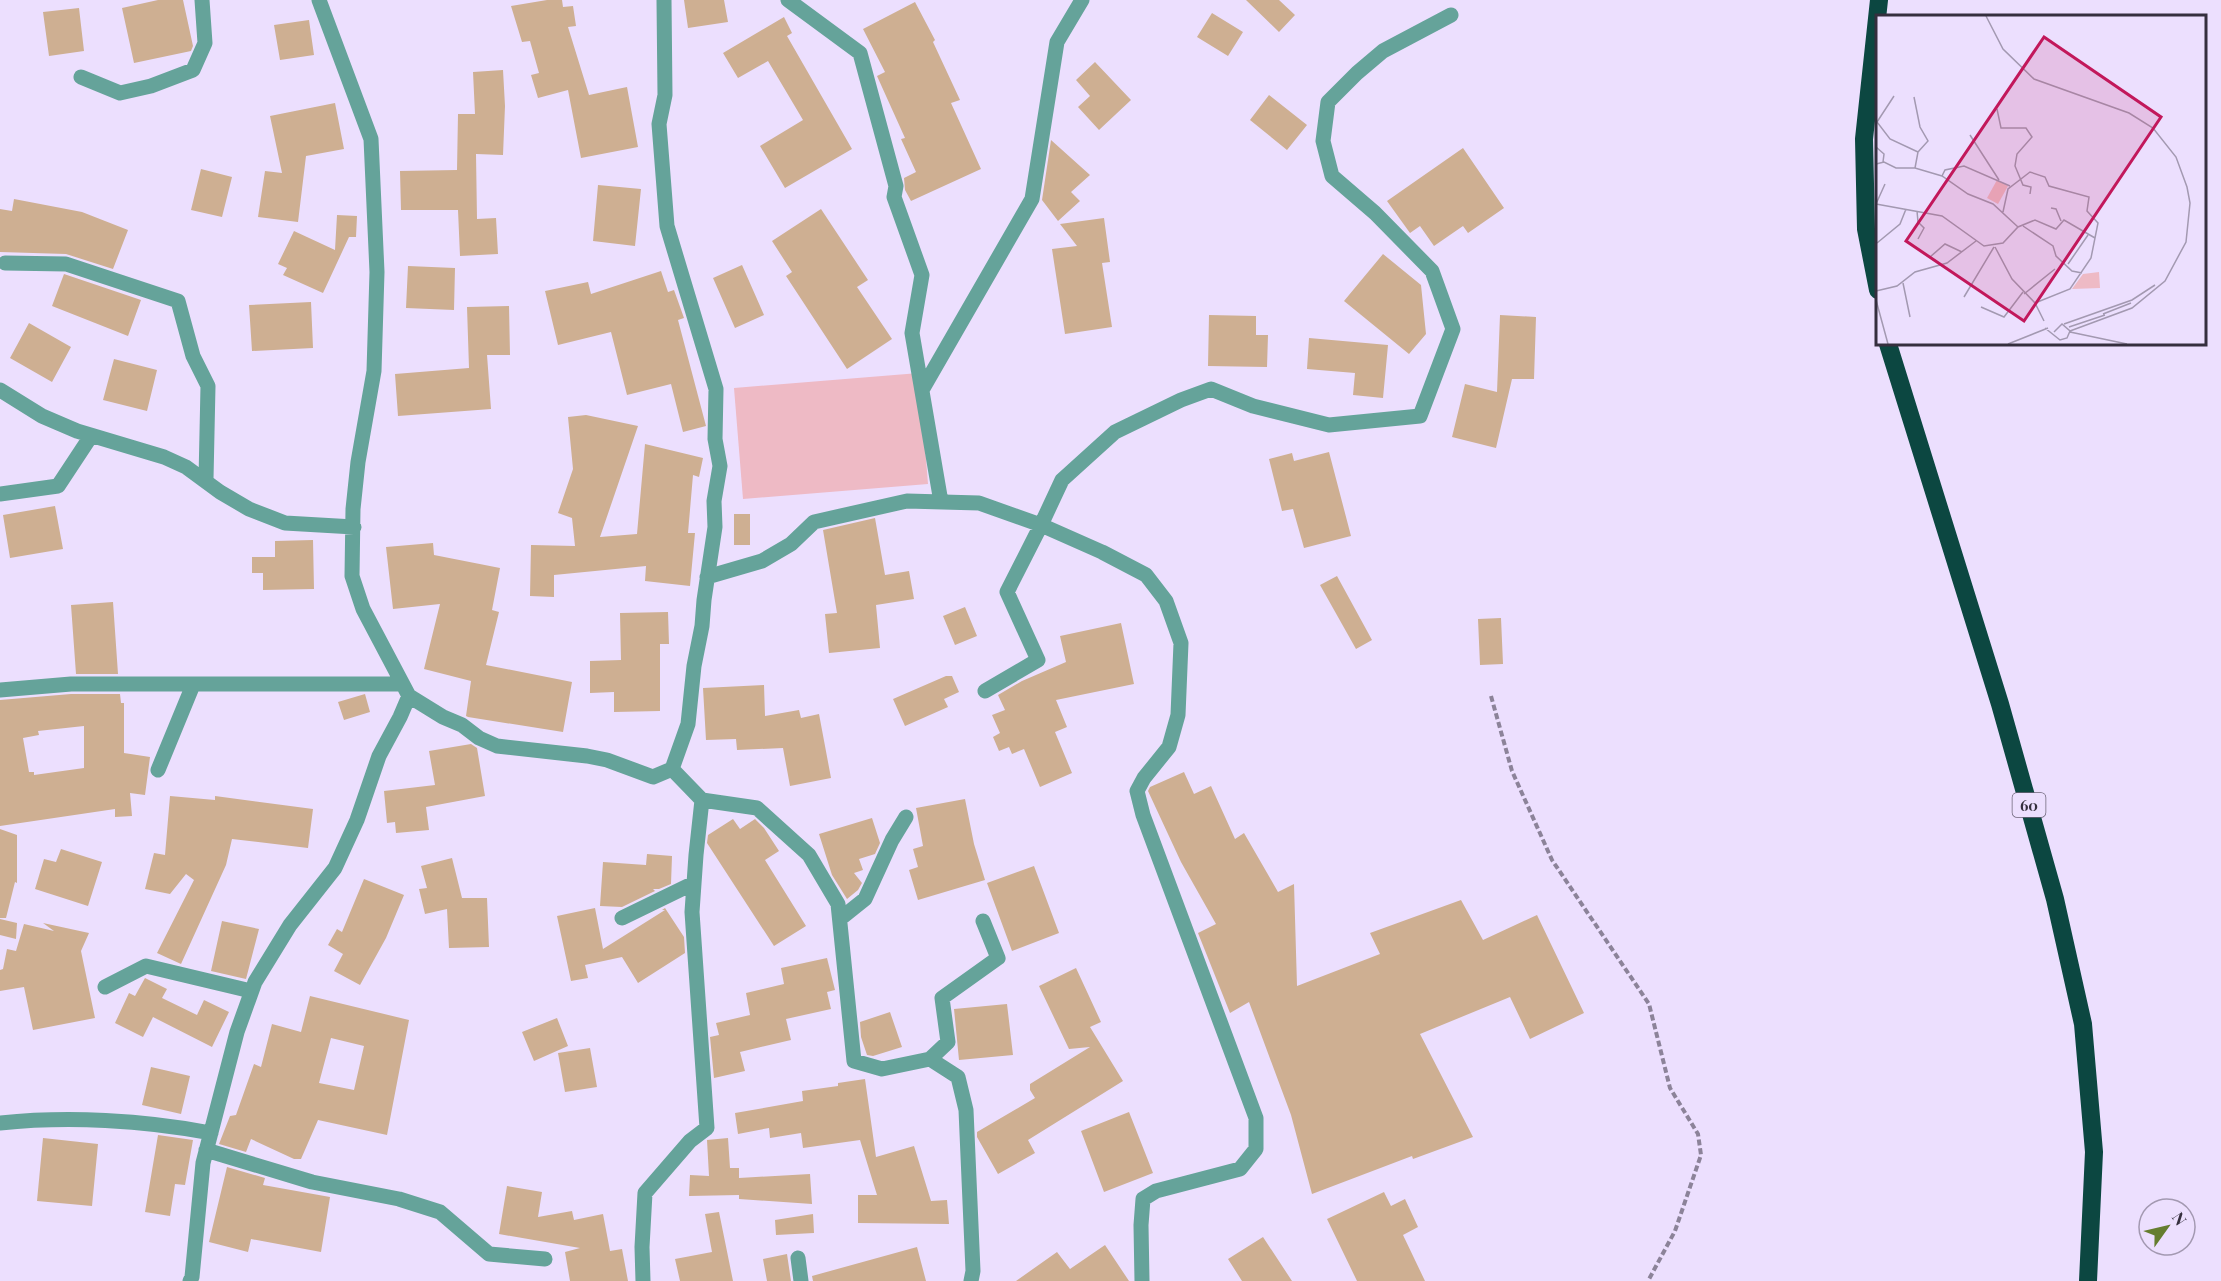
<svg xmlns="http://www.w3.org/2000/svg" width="2221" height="1281" font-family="'Playfair Display',serif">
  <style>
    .green { fill: #eebac5 }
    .building { fill: #ceaf92; fill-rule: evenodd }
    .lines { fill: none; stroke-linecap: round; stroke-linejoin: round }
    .path { stroke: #8c8399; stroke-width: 4; stroke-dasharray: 6 3; stroke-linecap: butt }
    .street { stroke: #65a39a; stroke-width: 15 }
    .highway { stroke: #0c4741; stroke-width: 18 }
    .labels { text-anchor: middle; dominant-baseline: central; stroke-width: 6; stroke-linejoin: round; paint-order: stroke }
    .shield { fill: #ecdffe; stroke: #6c6478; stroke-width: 1.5 }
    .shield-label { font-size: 15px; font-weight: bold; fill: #352f3e }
    .inset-road { fill: none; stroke: #a399b1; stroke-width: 1.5 }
    .view { fill: #c2185b; fill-opacity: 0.15; stroke: #c2185b; stroke-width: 3 }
    .inset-edge { fill: none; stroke: #352f3e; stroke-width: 3 }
  </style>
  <rect width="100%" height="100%" fill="#ecdffe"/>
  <path class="green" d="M919,373L928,484L743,499L734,388Z"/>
  <path class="building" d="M158,0H183L193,46L191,51L134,63L122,8Z
    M547,0H562L563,7L573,6L576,26L568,27L589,95L627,87L638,147L581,158L568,90L538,98L531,75L539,73L530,41L522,42L511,6Z
    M684,0H724L728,22L688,28Z
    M1246,0H1279L1295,15L1279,32Z
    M915,2L935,40L933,42L960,100L951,103L981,169L911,201L905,190L904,178L916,172L901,139L905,138L877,76L885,72L863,29Z
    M79,8L84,51L49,56L43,12Z
    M1212,13L1243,32L1228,56L1197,37Z
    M784,17L792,33L787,36L852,149L785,188L760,146L803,120L768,61L738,78L723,53Z
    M309,20L314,55L280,60L274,25Z
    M1095,62L1131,100L1099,130L1078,107L1090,96L1076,80Z
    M503,70L505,106L503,155L476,154L477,219L496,218L498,254L460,256L458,210H401L400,171L457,170L458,114H475L473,72Z
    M1269,95L1307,125L1287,150L1250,120Z
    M335,103L344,149L306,156L298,222L258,217L265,171L282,173L270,116Z
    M1051,140L1090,175L1071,192L1080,201L1058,221L1042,200Z
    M1463,148L1504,208L1468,233L1463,226L1434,246L1420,226L1410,233L1387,201Z
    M201,169L232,177L222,217L191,210Z
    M598,185L641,189L635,246L593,241Z
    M14,199L82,212L128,230L113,269L66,254L0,252V209L12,211Z
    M821,209L868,280L857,287L892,339L847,369L786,276L792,272L772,241Z
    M337,215L357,216L356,237H349L323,293L283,275L287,268L278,264L294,231L335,250Z
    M1104,218L1110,262L1102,263L1112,327L1065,334L1052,249L1077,246L1060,224Z
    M1383,254L1421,285L1426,334L1409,354L1344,301Z
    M742,265L764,315L735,328L713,278Z
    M408,266L455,268L454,310L406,308Z
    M661,271L668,292L674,290L684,318L678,320L706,426L683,432L671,384L627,395L611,332L558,345L545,291L588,282L591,294Z
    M64,274L141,300L128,336L52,306Z
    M311,302L313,348L252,351L249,305Z
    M509,306L510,355H487L491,409L398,416L395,374L469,368L467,307Z
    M1209,315L1256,316V335H1268L1267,367L1208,366Z
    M1500,315L1536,317L1534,379H1512L1496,448L1452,437L1465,384L1497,392Z
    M29,323L71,347L52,382L10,358Z
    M1309,338L1388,345L1383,398L1353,395L1355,373L1307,369Z
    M114,359L157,370L147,411L103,400Z
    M586,415L638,426L600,537L637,534L645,444L703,458L699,477L693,475L688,533H695L690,586L645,581L646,566L554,575V597L530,596L531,545L575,546L572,518L558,513L573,469L568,417Z
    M1329,452L1351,536L1304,548L1293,509L1282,511L1269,459L1292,453L1294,461Z
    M55,506L63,549L10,558L3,515Z
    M734,514H750V545H734Z
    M875,518L885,575L909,571L914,599L876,605L880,648L829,653L825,614L837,613L823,530Z
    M313,540L314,589L263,590V573H252V557H275V541Z
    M433,543L434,555L500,568L492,610L499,612L486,665L572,682L563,732L468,717L466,716L471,681L424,669L440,604L393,609L386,547Z
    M1337,576L1372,640L1356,649L1320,585Z
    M113,602L118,674H76L71,605Z
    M965,607L977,636L955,645L943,616Z
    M668,612L669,644H660V711L614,712V692L590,693V661L621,660L620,613Z
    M1501,618L1503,664L1480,665L1478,619Z
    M1121,623L1134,684L1056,700L1067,727L1055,732L1072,773L1040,787L1024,749L1012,754L1009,747L999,751L993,737L1000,733L992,715L1005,710L998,695L1022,681L1066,662L1060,636Z
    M946,676H952L959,692L944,699L948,707L905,726L893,699Z
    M764,685L765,716L799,710L801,718L819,714L831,778L790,786L783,748L737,750L736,739L706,740L703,688Z
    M71,694H120L121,703H124V753L150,757L145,795L130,793L132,816L115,817V809L0,826V700ZM84,726V768L34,775V772H29L23,738L39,735L38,731Z
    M365,694L370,712L344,720L338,702Z
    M471,744L477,748L485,796L426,807L429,830L396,833L395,822L387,823L384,791L435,785L429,751Z
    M1184,772L1194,794L1211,786L1235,839L1244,833L1278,892L1294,884L1297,986L1380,954L1370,933L1461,900L1483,940L1537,915L1584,1013L1530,1039L1510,997L1420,1034L1473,1137L1413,1159L1412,1156L1312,1194L1291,1115L1249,1002L1230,1013L1198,933L1216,924L1181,862L1148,791L1150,787Z
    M170,796L215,800V796L313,809L308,848L232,839L226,865L181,964L157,953L194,880L186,874L170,894L145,889L154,853L165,855Z
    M965,799L974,844L985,880L918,900L909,870L918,867L913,849L923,846L916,808Z
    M872,818L880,843L875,854L859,859L863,870L854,873L862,883L858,890L847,899L832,875L819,834Z
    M733,819L740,829L755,819L764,828L779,851L765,860L806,926L774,946L707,843L708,835Z
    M0,829L17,835V883L15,882L6,918H0Z
    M61,849L102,862L88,906L35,889L44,859L56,862Z
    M647,854L672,856L671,884L659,889H653L655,891L622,907L600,906L603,862L646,865Z
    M452,858L462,898H487L489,947L449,948L447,909L425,914L419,889L427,888L421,866Z
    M1034,866L1059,933L1012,951L987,883Z
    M364,879L404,895L386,938L360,985L334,971L343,954L328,945L337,929L342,932Z
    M595,908L603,949L665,910H662L665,908L684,937L685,953L638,983L622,957L585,965L588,978L571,981L557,916Z
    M0,919L17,923L16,939L0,935Z
    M222,921L259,929L246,979L211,971Z
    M43,923L89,933L81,951L95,1018L33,1030L24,987L0,991V970L3,969L7,949L16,951L24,924L54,931Z
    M827,958L835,990L827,992L831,1009L786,1019L791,1040L740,1052L745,1071L714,1078L710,1037L719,1035L716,1023L750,1015L746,993L784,984L781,968Z
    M1076,968L1101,1022L1090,1027L1123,1081L1028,1140L1035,1153L998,1174L977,1137V1132L1035,1098L1030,1090V1084L1090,1047L1069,1049L1039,986Z
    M145,978L167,989L162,998L197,1015L204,1000L229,1012L212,1047L153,1017L143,1037L115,1023L129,993L135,996Z
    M310,996L409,1020L387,1135L318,1120L301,1159H294L251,1139L246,1152L219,1144L230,1116L236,1115L254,1064L261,1067L272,1024L301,1032ZM331,1038L364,1046L354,1090L319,1083Z
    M1007,1004L1013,1055L959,1060L954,1009Z
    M890,1012L902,1047L873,1056L867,1055L861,1037L860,1022Z
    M557,1018L568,1046L534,1061L522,1032Z
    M590,1048L597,1087L565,1092L558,1053Z
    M151,1067L190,1076L181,1114L142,1105Z
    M865,1079L876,1157L914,1146L931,1201L947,1200L949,1224L858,1223V1195H877L860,1140L803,1148L801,1133L770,1138L769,1128L738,1134L735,1113L803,1101L802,1091L838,1086V1083Z
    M1129,1112L1153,1173L1104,1192L1081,1131Z
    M158,1135L193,1140L185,1185L175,1184L170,1216L145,1212Z
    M43,1138L98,1144L92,1206L37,1201Z
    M728,1138L730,1168H739V1178L810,1174L812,1204L739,1199V1195L689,1196L690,1175L709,1176L707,1140Z
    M227,1167L265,1178L263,1185L330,1197L321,1252L251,1239L248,1252L209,1242Z
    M507,1186L542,1192L538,1217L572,1211L574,1220L603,1214L610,1251L622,1249L628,1281H570L565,1252L580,1248L499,1234Z
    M1384,1192L1391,1206L1405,1199L1418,1227L1403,1235L1425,1281H1357L1327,1219Z
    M719,1212L733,1281H680L675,1259L712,1252L705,1214Z
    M813,1214L814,1233L776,1235L775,1220Z
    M1263,1237L1292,1281H1242L1228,1259Z
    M1105,1245L1129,1281H1016L1057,1252L1070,1269Z
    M917,1247L926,1281H813L812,1276Z
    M787,1254L791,1281H767L763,1259Z"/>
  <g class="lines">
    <path class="path" d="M1491,696L1512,771L1552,860L1649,1004L1670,1088L1698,1134L1701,1155L1675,1231L1648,1281"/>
    <path class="street" d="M319,0L371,139L377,272L374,371L358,462L353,509L352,576L363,609L409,696L443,717L462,725L479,738L497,746L587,756L607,760L653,777L672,769L688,724L694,666L702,626L704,600L715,527L714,501L720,466L715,439L716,389L667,226L659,124L665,95L664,0
      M788,0L860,53L896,186L894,197L922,275L912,333L941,502
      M81,77L120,93L151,86L193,70L205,43L202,0
      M5,263L66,264L178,301L193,356L208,386L206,479
      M0,390L42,416L77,431L164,457L186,467L220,492L249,509L285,523L354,527
      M922,390L1032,199L1057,42L1082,0
      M0,494L58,486L91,436
      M707,577L762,561L791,544L814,522L907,501L979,503L1041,525L1102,552L1146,575L1166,601L1181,643L1178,715L1169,747L1144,778L1137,791L1143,815L1256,1118V1149L1240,1169L1156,1191L1143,1199L1141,1225L1142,1281
      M0,690L71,684H402
      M985,691L1038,660L1007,592L1041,525L1062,480L1115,432L1181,400L1211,389L1253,406L1329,425L1420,416L1453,329L1432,271L1375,213L1332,176L1323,141L1328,102L1357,73L1383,51L1451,15
      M672,769L702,800L757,808L809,855L838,904L854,1061L882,1069L930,1059L958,1077L966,1110L973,1271L971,1281
      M158,770L193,685
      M622,918L694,883
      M840,919L865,899L892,840L906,817
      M105,987L146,966L251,991
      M930,1059L948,1042L942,998L998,958L983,921
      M0,1123C68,1116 143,1120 211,1133
      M206,1150L312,1182L399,1199L440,1212L489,1254L545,1259
      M798,1258L801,1281
      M190,1281L192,1277L203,1163L237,1032L255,982L290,925L335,868L357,820L379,756L400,717L409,696
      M643,1281L642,1247L645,1193L690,1141L707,1128L692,912L696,855L702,800"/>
    <path class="highway" d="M1878,290L1866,229L1864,139L1879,0
      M1888,344L2000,704L2055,899L2083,1024L2094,1152L2088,1281"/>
  </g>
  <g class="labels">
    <rect class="shield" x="2012.5" y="793" width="33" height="24" rx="4.5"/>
    <g class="shield-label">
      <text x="2029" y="805">60</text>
    </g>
  </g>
  <g transform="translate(1876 15)">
    <rect width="330" height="330" fill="#ecdffe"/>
    <path d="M121,165L132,171L122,189L111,183ZM223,257L224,273L196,274L207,259Z" fill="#eebac5"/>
    <path class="inset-road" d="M110,1L127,34L158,64L253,98L277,113L300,142L311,172L314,188L310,227L289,266L256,293L194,316M18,81L1,107L14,124L42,137L39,153M38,82L44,112L52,126L42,137M121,94L125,113H150L156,122L141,139L139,151L147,170L155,172L154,179M94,120L123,165M0,132L8,139L7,147M0,149L8,147L20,153H39L66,161L92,179L117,189L142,212M66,161L69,155L88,151L134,171M0,189L66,201L108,231L127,228L142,212L159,205L180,214L188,205L219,223M0,189L9,169M175,193L180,194L185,206M41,196L42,207L48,213L42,224M127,197L132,174L154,157L169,162L173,171L213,182L211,196L222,208L215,243L194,274L159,288M147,211L177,231L180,241L196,256L206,258M1,228L24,209L30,194M119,232L136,264L159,288L168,306M54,242L69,229L86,237M192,249L212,220M27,268L34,302M0,276L21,271L39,257L71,248L100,226M148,279L179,254M88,282L118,232M0,285L12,329M105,292L128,302L147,277M227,299L255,288M188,309L256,285L279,270M193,312L229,300M169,313L184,325L191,323L194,316L186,309L178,317M194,317L251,329M132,329L172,313"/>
    <path class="view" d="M168,22L285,102L148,306L30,226Z"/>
    <rect width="330" height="330" class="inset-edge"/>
  </g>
  <g transform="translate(2167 1227) rotate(56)"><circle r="28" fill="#ecdffe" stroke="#a399b1" stroke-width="1.5"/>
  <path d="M0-4.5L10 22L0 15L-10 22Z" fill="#657d2f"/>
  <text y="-9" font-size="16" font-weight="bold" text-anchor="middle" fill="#352f3e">N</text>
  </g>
</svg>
